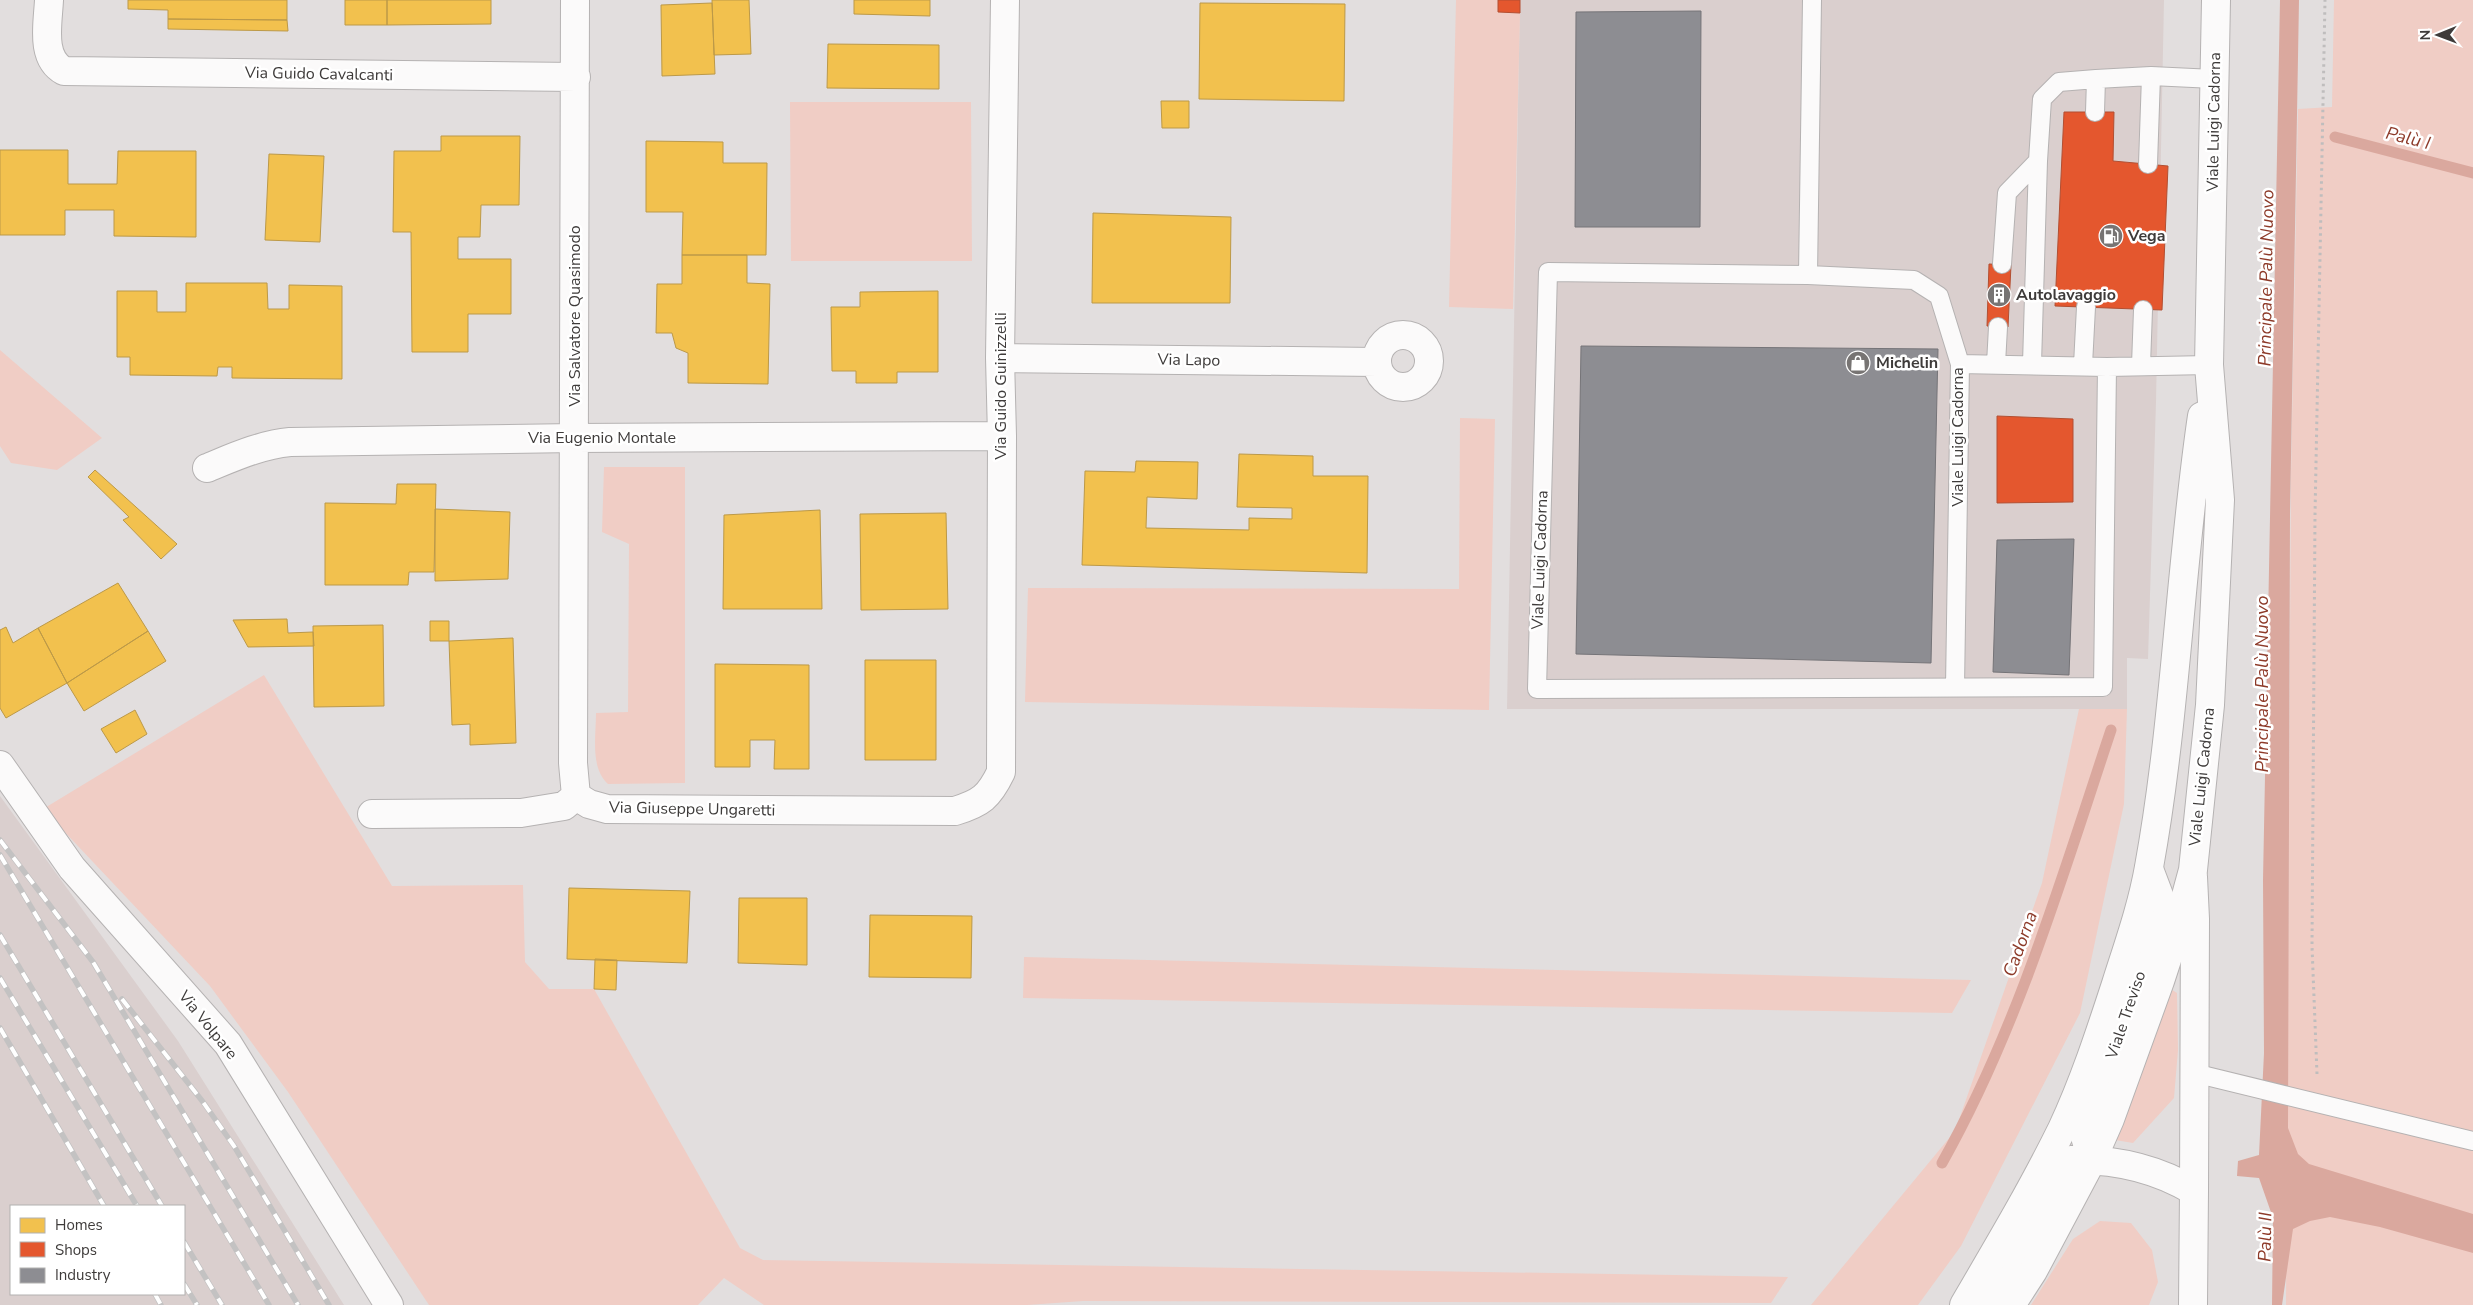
<svg xmlns="http://www.w3.org/2000/svg" width="2473" height="1305" font-family="'Nunito Sans',sans-serif">
  <style>
    .built { fill: #dacfce; fill-rule: evenodd }
    .green { fill: #f0cdc5 }
    .water { fill: #daa89e }
    .homes { fill: #f2c14e; stroke: #bc9948 }
    .shops { fill: #e4572e; stroke: #b24f32 }
    .industry { fill: #8d8d92; stroke: #757478 }
    .lines { fill: none; stroke-linecap: round; stroke-linejoin: round }
    .stream { stroke: #daa89e; stroke-width: 11 }
    .lane-casing { stroke: #b5b2b2; stroke-width: 20 }
    .street-casing { stroke: #b5b2b2; stroke-width: 30 }
    .secondary-casing { stroke: #b5b2b2; stroke-width: 30 }
    .path { stroke: #bfbdbd; stroke-width: 3; stroke-dasharray: 2.5 4; stroke-linecap: butt }
    .lane { stroke: #fbfafa; stroke-width: 18 }
    .street { stroke: #fbfafa; stroke-width: 28 }
    .secondary { stroke: #fbfafa; stroke-width: 28 }
    .rail-casing { stroke: #c3c2c2; stroke-width: 5.5 }
    .rail { stroke: #fff; stroke-width: 4; stroke-dasharray: 11; stroke-linecap: butt }
    .labels { text-anchor: middle; dominant-baseline: central; stroke-width: 5; stroke-linejoin: round; paint-order: stroke }
    .street-label { font-size: 16px; fill: #3e3b3a; stroke: #fff }
    .poi-label { font-size: 16px; font-weight: bold; fill: #3e3b3a; stroke: #fff; text-anchor: start }
    .water-label { font-size: 18px; font-style: italic; fill: #8d3a29; stroke: #fff }
  </style>
  <rect width="100%" height="100%" fill="#e2dede"/>
  <path class="built" d="M1520,0H2164L2156,402L2148,659L2127,658V709H1507Z
    M0,796L178,1041L344,1305H0ZM184,1206V1294H11V1206Z"/>
  <path class="green" d="M1456,0H1498L1520,13L1513,309L1449,307Z
    M2334,0H2473V1305H2286L2291,475L2298,109L2332,107Z
    M790,102H971L972,261H791Z
    M0,350L102,438L57,470L11,463L0,446Z
    M1460,418L1495,419L1489,710L1025,702L1028,588L1459,589Z
    M604,467H685V783L608,784C590,768 596,736 596,713L628,712L629,544L602,532Z
    M264,675L392,886L523,885L525,962L549,989H594L740,1248L763,1260L1788,1277L1771,1303L1083,1301L1027,1305H764L724,1278L698,1305H429L288,1092L210,986L43,809Z
    M2079,709H2127L2124,804L2080,1013L1961,1246L1918,1305H1811L1955,1131L2042,883Z
    M1024,957L1971,980L1952,1013L1023,998Z
    M2169,988L2177,993L2178,1050L2174,1098L2133,1143L2109,1139Z
    M2100,1221L2131,1223L2152,1250L2158,1282L2149,1305H2031L2073,1239Z"/>
  <path class="water" d="M2280,0H2299L2290,514L2288,1128L2298,1154L2309,1164L2473,1214V1253L2380,1227L2330,1217L2310,1221L2293,1229L2282,1305H2272L2273,1218L2259,1178L2237,1176L2238,1161L2259,1155L2264,1053L2263,880Z"/>
  <path class="homes" d="M128,0H287V20L168,19V10L128,9Z
    M345,0H387V25H345Z
    M387,0H491V24L387,25Z
    M712,0H749L751,54L714,55Z
    M854,0H930V16L854,14Z
    M712,3L715,74L662,76L661,5Z
    M1200,3L1345,4L1344,101L1199,99Z
    M168,19L287,20L288,31L168,29Z
    M828,44L939,45V89L827,88Z
    M1161,101H1189V128H1162Z
    M441,136H520L519,205H481L480,237H458V259H511V314H468V352H412L411,232H393L394,151H441Z
    M646,141L723,142V163H767L766,255H682L683,212H646Z
    M0,150H68V184H117L118,151H196V237L114,236V210H65V235H0Z
    M269,154L324,156L320,242L265,240Z
    M1093,213L1231,217L1230,303H1092Z
    M682,255H747V283L770,284L768,384L688,383V353L676,348L672,333H656L657,284H682Z
    M186,283H267L268,309H289V285L342,286V379L232,378V367H218L217,376L130,375V357H117V291H157V312H186Z
    M938,291V372H897V383H856V371H832L831,307H860V292Z
    M1239,454L1313,456V476H1368L1367,573L1082,565L1085,471L1135,472L1136,461L1198,462L1197,499L1147,497L1146,528L1249,530V518L1292,519V508L1237,507Z
    M95,470L177,544L161,559L123,520L129,517L88,477Z
    M397,484H436L434,572H409L408,585H325V503L396,504Z
    M435,509L510,512L508,579L435,581Z
    M820,510L822,609H723L724,515Z
    M946,513L948,609L861,610L860,514Z
    M118,583L148,631L67,683L38,628Z
    M287,619L288,633L313,632L314,646L248,647L233,620Z
    M430,621H449V641H430Z
    M383,625L384,706L314,707L313,626Z
    M6,627L13,643L38,628L67,683L6,718L0,708V630Z
    M148,631L166,661L84,711L67,683Z
    M513,638L516,743L470,745V724L452,725L449,641Z
    M865,660H936V760H865Z
    M715,664L809,665V769H774L775,740H750V767H715Z
    M135,710L147,734L116,753L101,729Z
    M569,888L690,891L687,963L567,959Z
    M739,898H807V965L738,963Z
    M870,915L972,916L971,978L869,977Z
    M595,959L617,960L616,990L594,989Z"/>
  <path class="shops" d="M1498,0H1520V13L1498,12Z
    M2064,112H2114L2113,161L2168,166L2162,310L2055,306Z
    M1989,264L2011,265L2008,327L1987,326Z
    M1997,416L2073,419V502L1997,503Z"/>
  <path class="industry" d="M1701,11L1700,227H1575L1576,12Z
    M1581,346L1938,349L1931,663L1576,654Z
    M2074,539L2069,675L1993,672L1997,540Z"/>
  <g class="lines">
    <path class="stream" d="M2335,137L2473,173
      M1942,1163C2018,1028 2062,877 2111,730"/>
    <g class="lane-casing">
      <path id="lane" d="M1812,0L1808,275L1548,272L1537,689L2103,687L2107,367
        M2095,112L2096,79L2151,76
        M2148,164L2151,76L2214,79
        M2002,264L2007,193L2038,161L2042,99L2059,82L2096,79
        M1808,275L1914,280L1939,296L1960,364L1955,687
        M1960,364L2107,367L2209,365
        M1996,364L1998,327
        M2032,364L2038,161
        M2083,365L2086,307
        M2141,365L2143,310
        M2194,1073L2473,1141"/>
    </g>
    <g class="street-casing">
      <path id="street" d="M49,0C48,23 40,58 64,71L576,77
        M575,0L573,763L576,796
        M1377 361a26 26 0 1 1 52 0a26 26 0 1 1-52 0Z
        M1000,358L1377,362
        M207,468C234,457 260,445 290,442L575,438L1002,436
        M0,765L72,868L228,1044L389,1305
        M372,814L521,813L564,806L576,796L589,804L607,809L955,811C981,803 989,797 1001,772L1002,436L1000,358L1005,0
        M2193,877L2195,919L2194,1191
        M2092,1160L2083,1130L2131,1005L2160,898L2149,869
        M1987,1305L2012,1266L2071,1160C2115,1159 2156,1168 2194,1191L2193,1305"/>
    </g>
    <g class="secondary-casing">
      <path id="secondary" d="M1964,1305C1998,1247 2032,1190 2062,1129C2084,1082 2100,1033 2116,984C2128,946 2142,907 2149,867C2176,718 2180,565 2202,416
        M2011,1305L2033,1271L2092,1160L2110,1119L2160,981L2177,929L2193,870L2210,705L2220,500L2209,365L2216,0"/>
    </g>
    <path class="path" d="M2317,1074L2312,946L2315,515L2325,0"/>
    <use href="#lane" class="lane"/>
    <use href="#street" class="street"/>
    <use href="#secondary" class="secondary"/>
    <g class="rail-casing">
      <path id="rail" d="M0,840L93,962L298,1305
        M0,855L269,1305
        M0,935L162,1206
        M0,978L137,1206
        M122,999L203,1102L234,1146L329,1305
        M0,1028L104,1206
        M184,1242L222,1305
        M184,1284L197,1305
        M155,1294L161,1305"/>
    </g>
    <use href="#rail" class="rail"/>
  </g>
  <defs>
    <g id="fuel-disc" transform="scale(1.25)"><circle r="9.5" fill="#777473" stroke="#fff"/><path d="M-5.5-6h7V0h2V4h1.3V-2.5L3-4.5l.8-.8L6-3V5H2.5V1h-1V6h-7ZM-4.2-4.7v3.2H.2V-4.7Z" fill="#fff"/></g>
    <g id="building-disc" transform="scale(1.25)"><circle r="9.5" fill="#777473" stroke="#fff"/><path d="M-4-6H4V6H1V3H-1V6H-4ZM-2.5-4.3h1.7v1.8h-1.7ZM.8-4.3h1.7v1.8H.8ZM-2.5-1h1.7V.8h-1.7ZM.8-1h1.7V.8H.8Z" fill="#fff"/></g>
    <g id="shop-disc" transform="scale(1.25)"><circle r="9.5" fill="#777473" stroke="#fff"/><path d="M-5-2.5h2.3a2.7 3.5 0 0 1 5.4 0H5L5.5 6h-11ZM-1.5-2.5h3a1.5 2.3 0 0 0-3 0Z" fill="#fff"/></g>
  </defs>
  <g fill-rule="evenodd">
    <use href="#fuel-disc" x="2111" y="236"/>
    <use href="#building-disc" x="1999" y="295"/>
    <use href="#shop-disc" x="1858" y="363"/>
  </g>
  <g class="labels">
    <g class="street-label">
      <text transform="translate(319 74) rotate(1)">Via Guido Cavalcanti</text>
      <text transform="translate(2214 122) rotate(-89)">Viale Luigi Cadorna</text>
      <text transform="translate(575 316) rotate(-90)">Via Salvatore Quasimodo</text>
      <text transform="translate(1189 360) rotate(1)">Via Lapo</text>
      <text transform="translate(1001 386) rotate(-90)">Via Guido Guinizzelli</text>
      <text transform="translate(1958 437) rotate(-90)">Viale Luigi Cadorna</text>
      <text x="602" y="438">Via Eugenio Montale</text>
      <text transform="translate(1540 560) rotate(-88)">Viale Luigi Cadorna</text>
      <text transform="translate(2202 777) rotate(-84)">Viale Luigi Cadorna</text>
      <text transform="translate(692 809) rotate(1)">Via Giuseppe Ungaretti</text>
      <text transform="translate(2126 1015) rotate(-71)">Viale Treviso</text>
      <text transform="translate(208 1025) rotate(51)">Via Volpare</text>
    </g>
    <g class="poi-label">
      <text x="2128" y="236">Vega</text>
      <text x="2016" y="295">Autolavaggio</text>
      <text x="1876" y="363">Michelin</text>
    </g>
    <g class="water-label">
      <text transform="translate(2408 138) rotate(14)">Palù I</text>
      <text transform="translate(2266 278) rotate(-89)">Principale Palù Nuovo</text>
      <text transform="translate(2262 684) rotate(-90)">Principale Palù Nuovo</text>
      <text transform="translate(2020 944) rotate(-70)">Cadorna</text>
      <text transform="translate(2265 1237) rotate(-89)">Palù II</text>
    </g>
  </g>
  <rect x="10" y="1205" width="175" height="90" fill="#ffffff" stroke="#b2b1b0"/>
  <rect x="20" y="1218" width="25" height="15" fill="#f2c14e" stroke="#b2b1b0"/>
  <text x="55" y="1230" font-size="15" fill="#3e3b3a">Homes</text>
  <rect x="20" y="1242" width="25" height="15" fill="#e4572e" stroke="#b2b1b0"/>
  <text x="55" y="1255" font-size="15" fill="#3e3b3a">Shops</text>
  <rect x="20" y="1268" width="25" height="15" fill="#8d8d92" stroke="#b2b1b0"/>
  <text x="55" y="1280" font-size="15" fill="#3e3b3a">Industry</text>
  <g transform="translate(2438 35) rotate(269)" stroke="#ffffff" stroke-width="4" paint-order="stroke">
  <path d="M0-4L9 19L0 12L-9 19Z" fill="#3e3b3a"/>
  <text y="-8" font-size="14" font-weight="bold" text-anchor="middle" fill="#3e3b3a">N</text>
  </g>
</svg>
